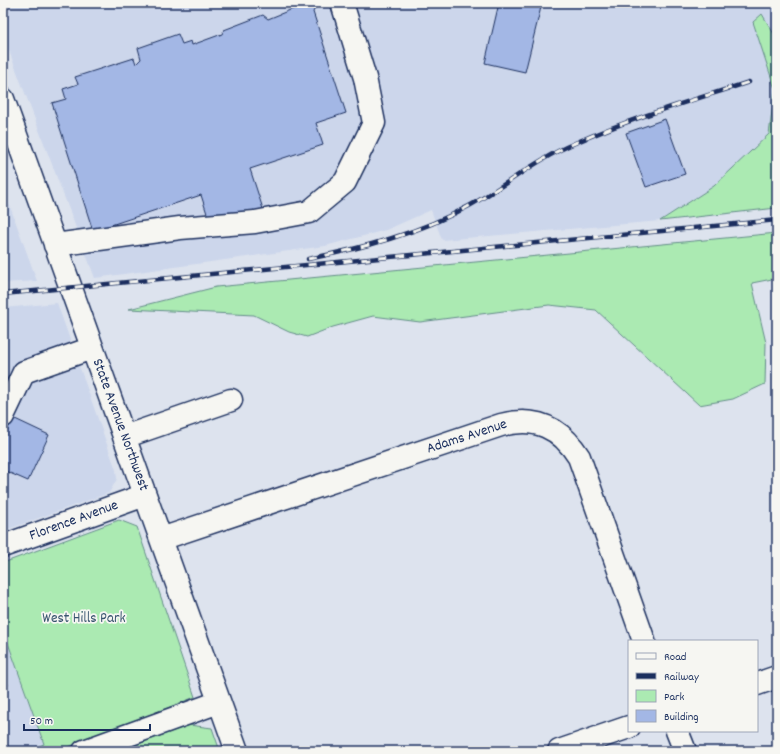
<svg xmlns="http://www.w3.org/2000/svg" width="780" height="754" font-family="Dekko,sans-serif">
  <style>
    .built { fill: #ccd6eb }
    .green { fill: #abeab2; stroke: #638c88 }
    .building { fill: #a3b7e5; stroke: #1b2f5e }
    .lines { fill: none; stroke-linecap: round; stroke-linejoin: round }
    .minor-casing { stroke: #1b2f5e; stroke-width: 25 }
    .minor { stroke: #f6f6f2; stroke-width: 22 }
    .rail-casing { stroke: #1b2f5e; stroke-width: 4.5 }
    .rail { stroke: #f6f6f2; stroke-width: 3; stroke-dasharray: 9; stroke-linecap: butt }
    .labels { text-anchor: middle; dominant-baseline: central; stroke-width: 3.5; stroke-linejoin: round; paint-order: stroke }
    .street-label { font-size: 15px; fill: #1b2f5e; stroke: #f6f6f2 }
    .park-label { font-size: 15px; fill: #38546f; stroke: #f6f6f2 }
  </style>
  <rect width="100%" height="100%" fill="#dde3ee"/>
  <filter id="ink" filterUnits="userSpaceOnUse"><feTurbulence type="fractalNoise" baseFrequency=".025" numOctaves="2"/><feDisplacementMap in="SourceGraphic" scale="8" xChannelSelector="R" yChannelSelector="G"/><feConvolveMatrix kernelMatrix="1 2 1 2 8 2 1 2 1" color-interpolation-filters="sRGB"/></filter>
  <g filter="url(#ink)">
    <path class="built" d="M3,3H777V39L762,14L753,22L775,89L769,134L714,186L660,221L442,240L431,210L386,230L325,246L95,278L3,35Z
      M3,187L37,281L3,283Z
      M57,303L116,470L117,479L109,493L3,531V308Z
      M3,629L44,745L28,751H3Z"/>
    <path class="green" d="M762,14L777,39V208L660,221L714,186L769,134L775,89L753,22Z
      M777,233V278L752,283L766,343L765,384L733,399L699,405L596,310L549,305L420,322L373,316L333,327L307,337L289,332L254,315L129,309L216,287Z
      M119,520L137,527L195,697L58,751H28L44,744L3,629V563Z
      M189,725L212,728L220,751H120Z"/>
    <path class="building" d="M301,3H318L313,12L346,113L316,123L323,145L250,169L264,212L210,223L201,195L93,231L52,103L66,99L63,89L78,84L75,77L134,58L136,64L141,59L138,48L178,34L182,44L191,41L192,45L222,34L224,30L263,15L268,19L300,6Z
      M499,3H542L525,72L485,63Z
      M665,119L685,174L646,187L626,133Z
      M13,418L49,435L28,481L3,470V438Z
      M3,672L8,685L3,687Z"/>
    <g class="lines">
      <g class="minor-casing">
        <path id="minor" d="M3,99L237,751
          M55,245L180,228L255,222L309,212L345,182L374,123L365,78L342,3
          M3,416L24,372L92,348
          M124,437L231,400
          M161,539L501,425C536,416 560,427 579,457L644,641
          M3,546L145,495
          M757,684L777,677
          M677,731L685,751
          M84,751L219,702
          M559,751L629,727"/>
      </g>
      <use href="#minor" class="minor"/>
      <g class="rail-casing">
        <path id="rail" d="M308,259C363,248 420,233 469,206C505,186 537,159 575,143C631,118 691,101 749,82
          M3,294L777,220"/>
      </g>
      <use href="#rail" class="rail"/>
    </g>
  </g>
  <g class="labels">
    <g class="street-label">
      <text transform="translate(120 425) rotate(70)">State Avenue Northwest</text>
      <text transform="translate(467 437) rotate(-18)">Adams Avenue</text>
      <text transform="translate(74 521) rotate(-20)">Florence Avenue</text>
    </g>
    <g class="park-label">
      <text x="84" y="619">West Hills Park</text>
    </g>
  </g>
  <rect width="780" height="754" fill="none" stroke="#f6f6f2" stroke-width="16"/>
  <rect x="8" y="8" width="764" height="738" fill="none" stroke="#1b2f5e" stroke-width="1.5" filter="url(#ink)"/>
  <rect x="628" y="640" width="130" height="92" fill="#f6f6f2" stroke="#9ea6b7"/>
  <rect x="636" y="653" width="20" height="6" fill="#f6f6f2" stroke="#9ea6b7"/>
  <text x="664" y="660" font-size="12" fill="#1b2f5e">Road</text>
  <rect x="636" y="673" width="20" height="6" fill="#1b2f5e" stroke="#9ea6b7"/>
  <text x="664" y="680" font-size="12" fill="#1b2f5e">Railway</text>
  <rect x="636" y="690" width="20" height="12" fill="#abeab2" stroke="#9ea6b7"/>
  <text x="664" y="700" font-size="12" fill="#1b2f5e">Park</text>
  <rect x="636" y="710" width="20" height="12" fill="#a3b7e5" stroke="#9ea6b7"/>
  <text x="664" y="720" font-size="12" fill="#1b2f5e">Building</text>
  <path d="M24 724v6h126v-6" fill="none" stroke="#1b2f5e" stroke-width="2"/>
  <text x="30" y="724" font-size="12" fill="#1b2f5e" stroke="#f6f6f2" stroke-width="3" paint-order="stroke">50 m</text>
</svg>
